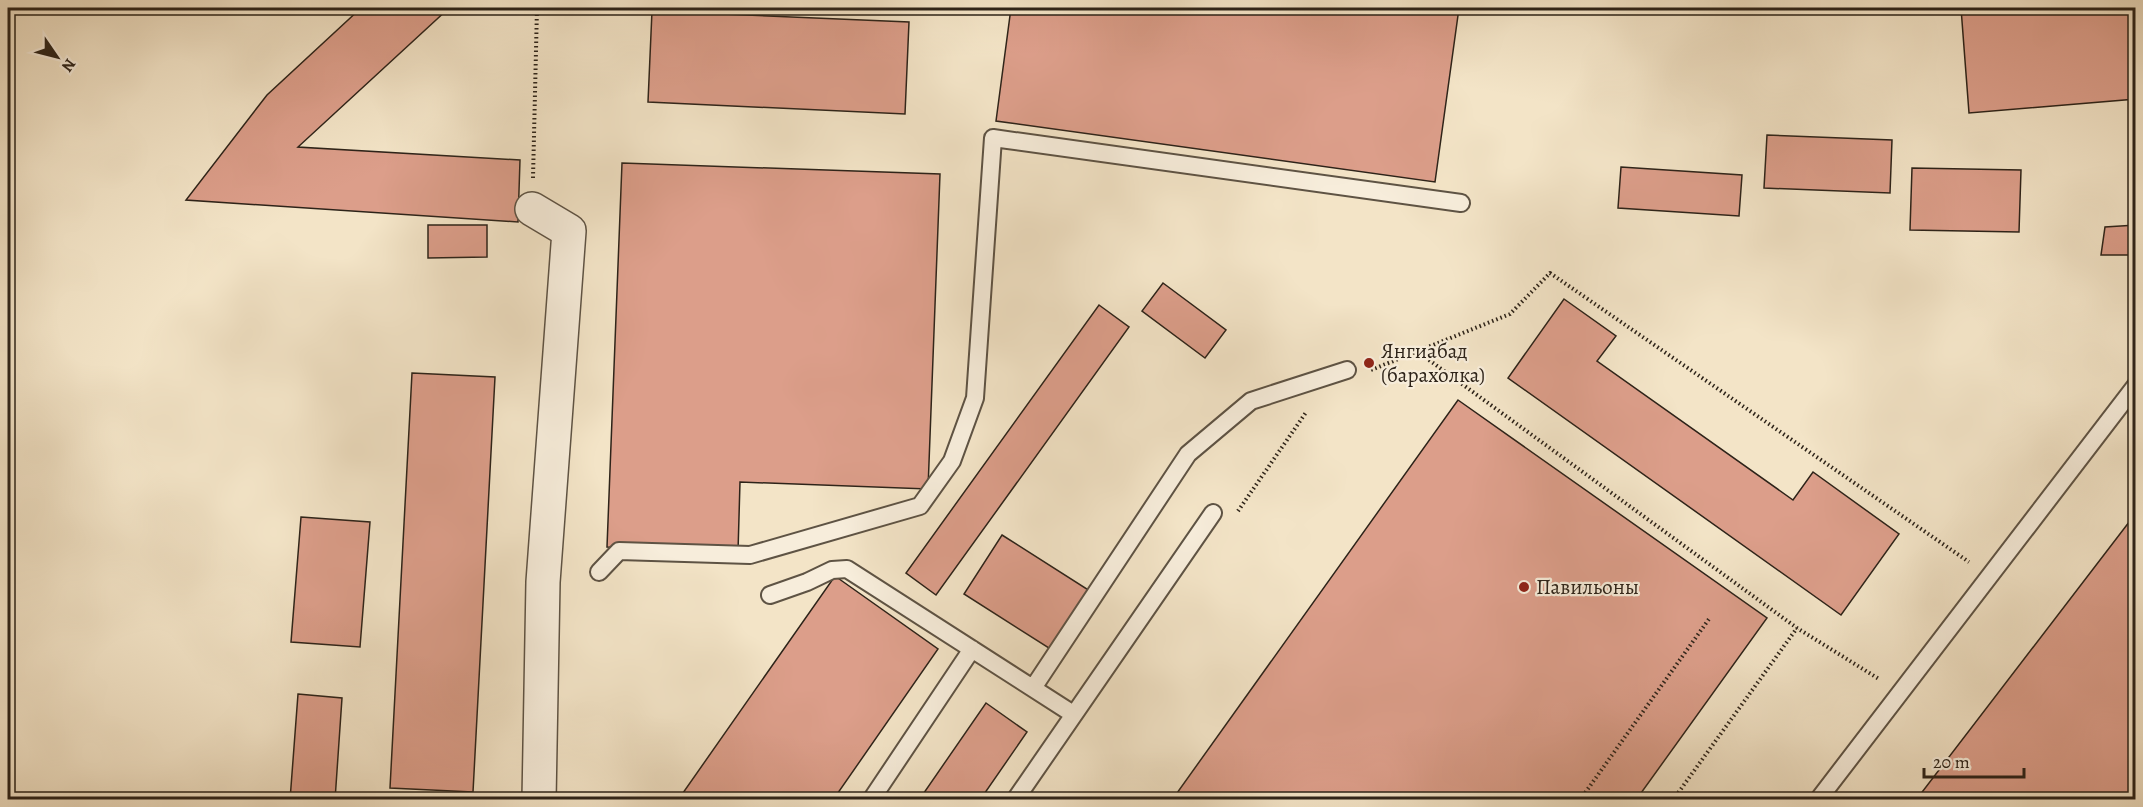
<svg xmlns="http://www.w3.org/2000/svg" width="2143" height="807" font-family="Alegreya,serif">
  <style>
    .building { fill: #dc9e8a; stroke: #2d2319; stroke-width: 1.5 }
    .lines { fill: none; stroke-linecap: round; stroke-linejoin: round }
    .lane-casing { stroke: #5e5344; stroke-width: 20 }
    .street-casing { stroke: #5e5344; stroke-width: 36 }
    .path { stroke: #2d2319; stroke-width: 4; stroke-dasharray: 1.5 3; stroke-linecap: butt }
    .lane { stroke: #f7eddb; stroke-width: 16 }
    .street { stroke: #f7eddb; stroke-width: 33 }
    .poi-dot { fill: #8f2418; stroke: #f7eddb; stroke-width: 2 }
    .labels { text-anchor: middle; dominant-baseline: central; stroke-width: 4.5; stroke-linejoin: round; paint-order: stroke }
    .poi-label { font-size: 21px; fill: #2d2319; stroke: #f7eddb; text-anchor: start }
  </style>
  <rect width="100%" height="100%" fill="#f3e4c7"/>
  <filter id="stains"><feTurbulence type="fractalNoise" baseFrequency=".00333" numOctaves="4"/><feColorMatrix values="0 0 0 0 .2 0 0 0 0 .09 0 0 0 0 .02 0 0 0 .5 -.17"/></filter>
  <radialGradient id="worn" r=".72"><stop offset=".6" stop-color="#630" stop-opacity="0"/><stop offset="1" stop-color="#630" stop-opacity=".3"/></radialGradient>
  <path class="building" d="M361,8H449L298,147L520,160L518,222L186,200L267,95Z
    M1011,8H1459L1435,182L996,121Z
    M1961,8H2136V99L1969,113Z
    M652,11L909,22L905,114L648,102Z
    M1767,135L1892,140L1890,193L1764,188Z
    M622,163L940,174L928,489L740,482L738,552L607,547Z
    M1621,167L1742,175L1739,216L1618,208Z
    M1912,168L2021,170L2019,232L1910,230Z
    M428,225H487V257L428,258Z
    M2136,225V255H2101L2105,227Z
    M1163,283L1226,330L1205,358L1142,311Z
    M1564,299L1616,336L1597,361L1793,500L1813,472L1899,534L1841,615L1508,378Z
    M1099,305L1129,327L936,595L906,573Z
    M412,373L495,377L473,792L390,788Z
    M1458,400L1767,618L1636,800H1172Z
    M2136,513V800H1916Z
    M301,517L370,522L360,647L291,642Z
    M1002,535L1090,591L1052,650L964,594Z
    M835,576L938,649L833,800H678Z
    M298,694L342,698L335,800H290Z
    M986,703L1027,732L980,800H919Z"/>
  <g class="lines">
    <g class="lane-casing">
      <path id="lane" d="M599,572L619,551L750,555L920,506L952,461L975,398L993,138L1461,203
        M770,595L807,582L832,570L847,569L1073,714
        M1033,688L1188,454L1251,401L1347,370
        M871,800L972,649
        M1015,800L1213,513
        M1818,800L2136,385"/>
    </g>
    <g class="street-casing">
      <path id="street" d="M532,209L569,231L543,582L539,800"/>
    </g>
    <path class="path" d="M533,178L537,8
      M1418,352L1797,628L1879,679
      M1371,370L1510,314L1550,273L1969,562
      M1238,511L1307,411
      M1580,800L1709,619
      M1673,800L1797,628"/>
    <use href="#lane" class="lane"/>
    <use href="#street" class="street"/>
  </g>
  <g class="poi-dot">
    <circle cx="1369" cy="363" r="6"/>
    <circle cx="1524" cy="587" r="6"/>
  </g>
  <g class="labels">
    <g class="poi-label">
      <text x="1381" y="351">Янгиабад<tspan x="1381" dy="24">(барахолка)</tspan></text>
      <text x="1536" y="587">Павильоны</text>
    </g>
  </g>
  <rect width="2143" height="807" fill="none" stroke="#f3e4c7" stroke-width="30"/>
  <rect x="9" y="9" width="2125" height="789" fill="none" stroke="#2d2319" stroke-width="3"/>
  <rect x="15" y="15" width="2113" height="777" fill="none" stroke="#2d2319" stroke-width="1.5"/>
  <g transform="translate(57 57) rotate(125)" stroke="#f7eddb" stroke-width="4.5" paint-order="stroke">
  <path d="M0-4.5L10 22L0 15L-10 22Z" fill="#2d2319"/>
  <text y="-9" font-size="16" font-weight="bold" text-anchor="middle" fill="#2d2319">N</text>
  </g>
  <path d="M1924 768v9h100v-9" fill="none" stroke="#2d2319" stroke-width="3"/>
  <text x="1933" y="768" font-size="18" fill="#2d2319" stroke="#f7eddb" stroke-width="4.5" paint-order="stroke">20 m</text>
  <rect width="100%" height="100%" filter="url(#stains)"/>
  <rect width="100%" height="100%" fill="url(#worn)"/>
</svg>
